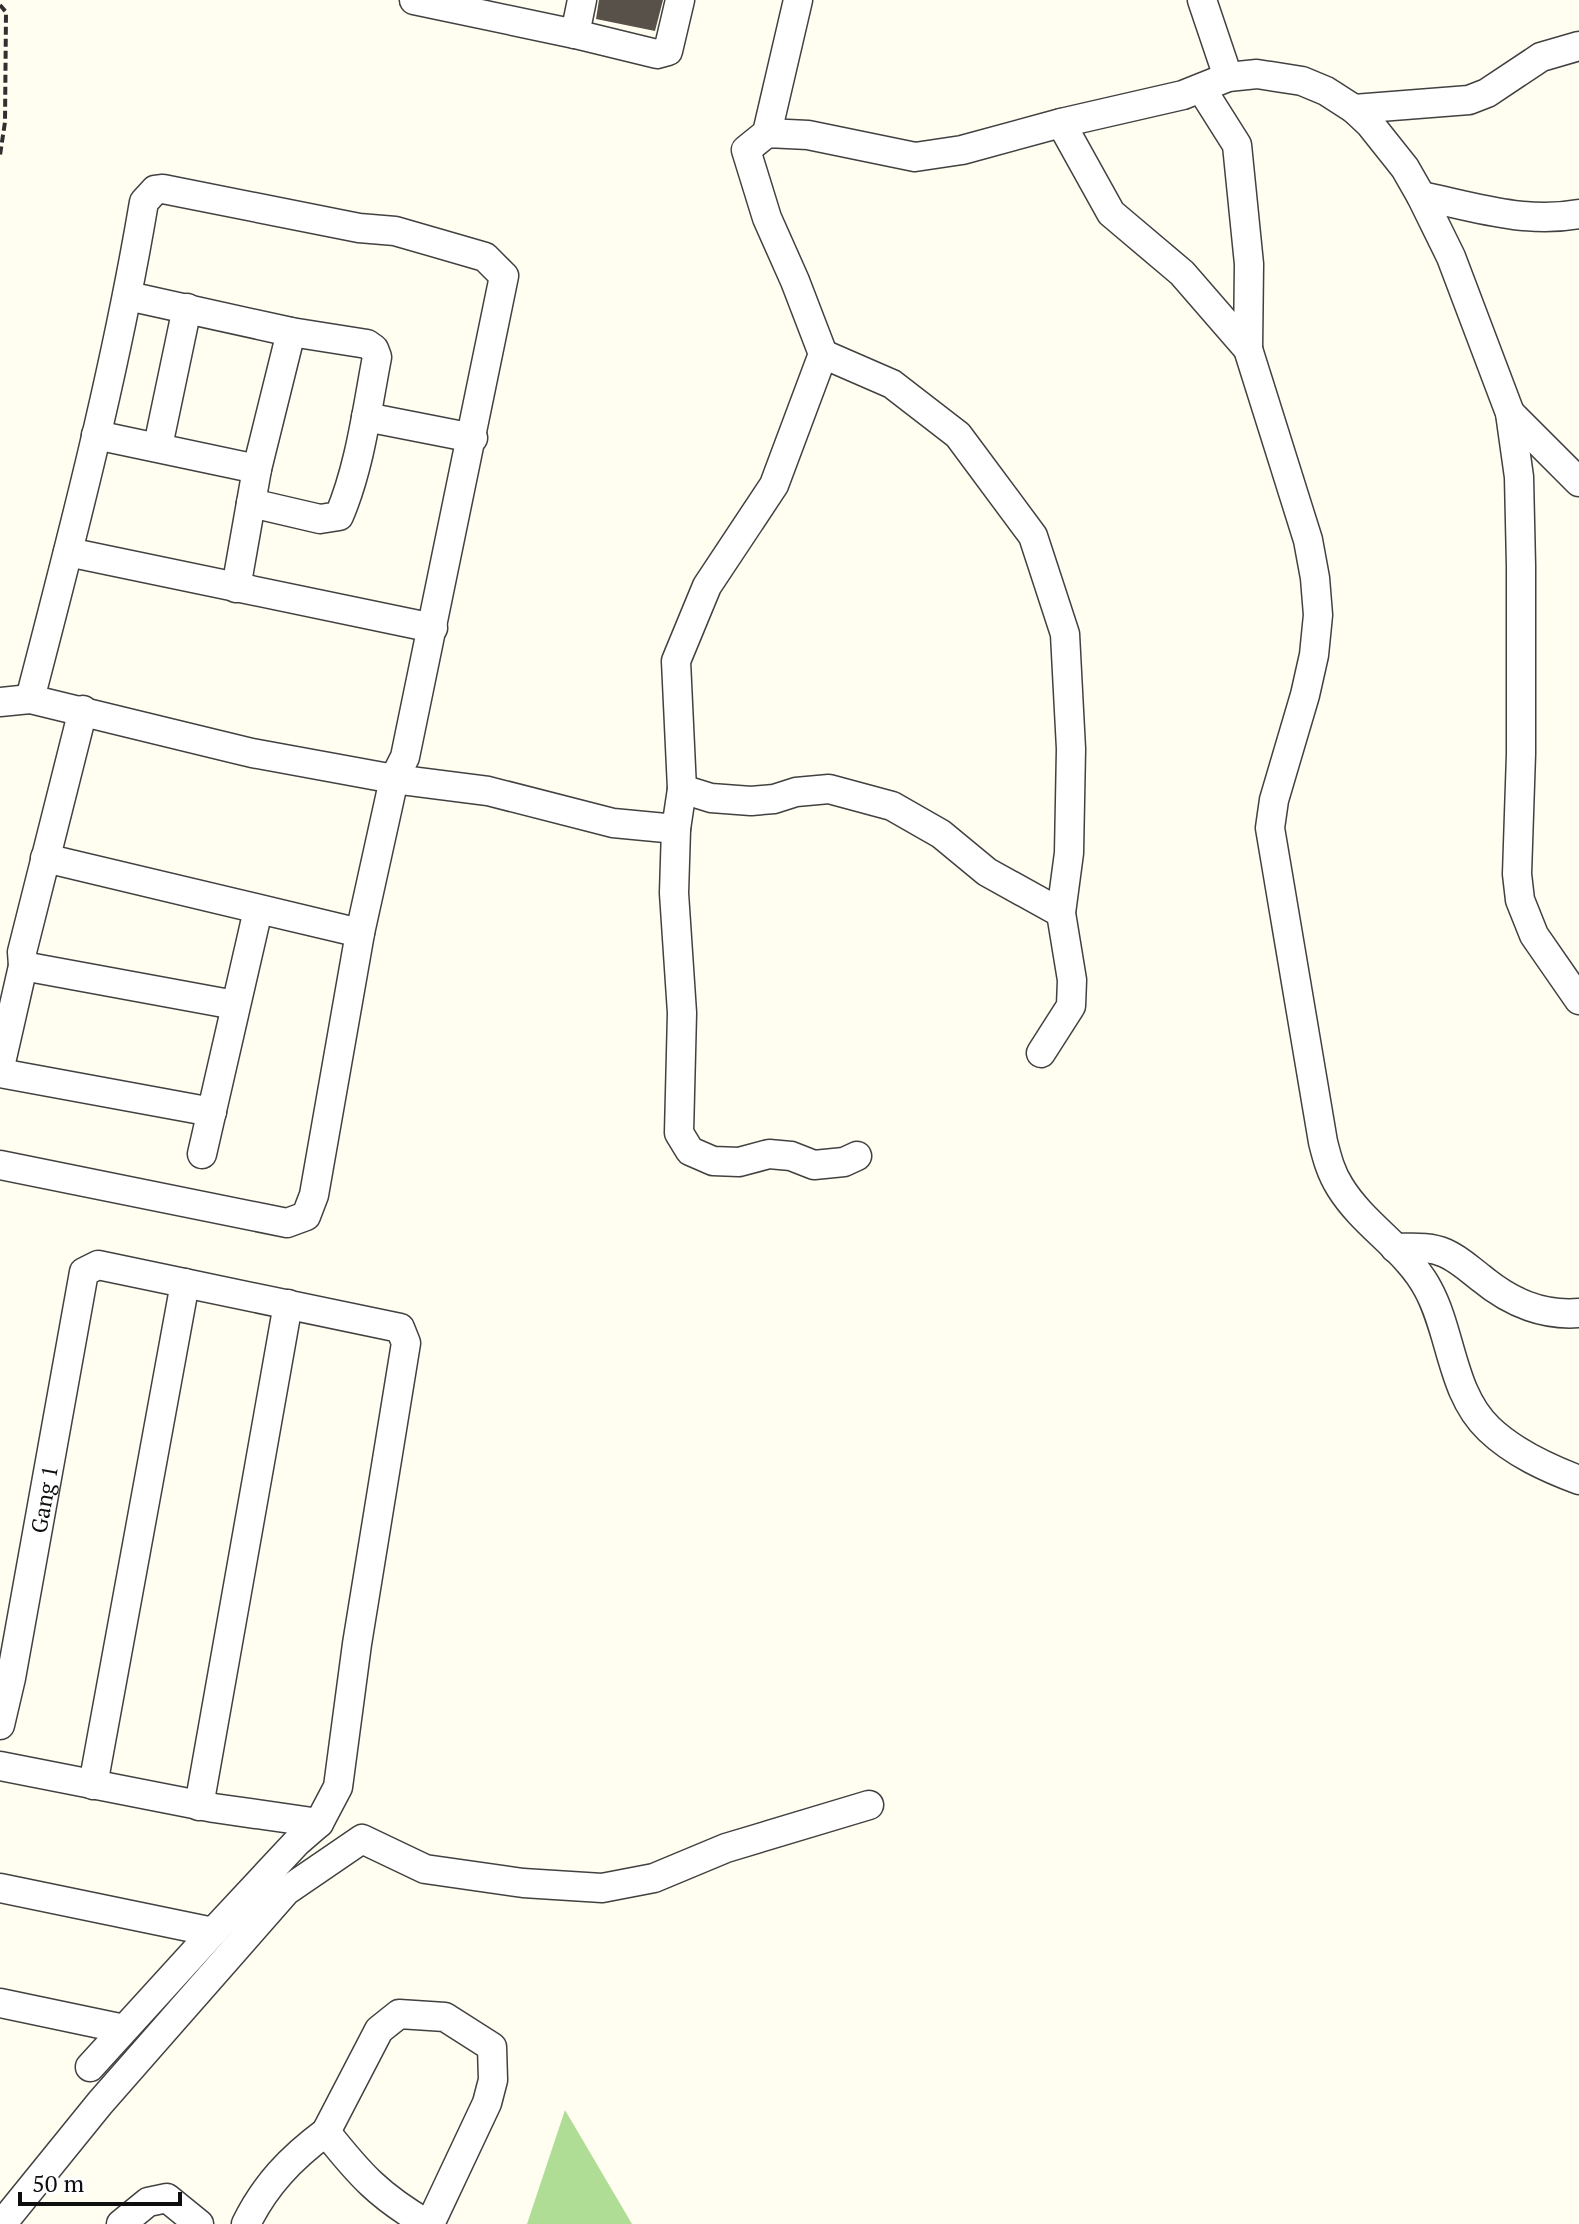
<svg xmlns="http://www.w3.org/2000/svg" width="1579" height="2224" font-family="'PT Serif',serif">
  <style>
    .forest { fill: #afdd96 }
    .building { fill: #58514a }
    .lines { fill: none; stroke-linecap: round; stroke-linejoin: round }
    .minor-casing { stroke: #414141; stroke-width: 31 }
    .path { stroke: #303030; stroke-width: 4; stroke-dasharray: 8 4; stroke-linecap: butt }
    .minor { stroke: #fff; stroke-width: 28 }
    .labels { text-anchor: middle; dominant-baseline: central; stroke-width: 8; stroke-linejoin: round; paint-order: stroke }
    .street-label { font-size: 22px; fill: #0e0e0e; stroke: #fff }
  </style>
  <rect width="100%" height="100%" fill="#fffef0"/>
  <path class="forest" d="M565,2110L632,2224H527Z"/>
  <path class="building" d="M599,0H663L655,31L596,19Z"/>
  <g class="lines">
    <g class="minor-casing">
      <g id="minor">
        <path d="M414,0L575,34L657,54L668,51L680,0"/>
        <path d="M1202,0L1228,77"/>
        <path d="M575,34L582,0"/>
        <path d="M1201,88L1237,145L1249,264L1248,349"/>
        <path d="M1354,109L1469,100L1487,93L1541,57L1579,46"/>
        <path d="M1061,123L1111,213L1182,273L1248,349L1308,540L1315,578L1318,615L1314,655L1305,695L1274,800L1270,828L1323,1142C1327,1158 1331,1173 1340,1187C1364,1226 1407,1249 1428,1289C1452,1333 1451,1393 1489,1429C1514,1453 1547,1468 1579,1480"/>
        <path d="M767,133L798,0"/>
        <path d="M1421,196C1474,207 1525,224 1579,214"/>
        <path d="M128,296L291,332L367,344L374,349L377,357C367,409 360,467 339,516L320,519L251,503"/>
        <path d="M823,354L892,384L958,435L1033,536L1065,634L1071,749L1069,853L1061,913L1072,980L1071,1006L1041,1053"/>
        <path d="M1510,413L1579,482"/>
        <path d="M366,417L473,438"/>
        <path d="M96,435L257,469"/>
        <path d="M158,446L187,308"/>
        <path d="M68,552L433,628"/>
        <path d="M236,588L257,469L291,332"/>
        <path d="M0,702L30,699L252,753L394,779L488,791L613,823L676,829"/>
        <path d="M682,789L711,798L751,801L774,799L796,792L829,789L892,806L941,834L987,872L1061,913"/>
        <path d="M45,858L360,933"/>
        <path d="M23,966L235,1005"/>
        <path d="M0,1067L23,966L22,952L83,710"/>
        <path d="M0,1073L212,1112"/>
        <path d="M202,1154L258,910"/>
        <path d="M857,1156L844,1162L814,1165L791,1156L769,1154L739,1162L713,1161L690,1151L679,1133L682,1013L674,893L676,829L682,789L676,661L707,586L774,485L823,354L795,281L767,218L746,150L767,133L808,135L915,157L962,150L1061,123L1183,95L1228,77L1257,74L1302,81L1326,91L1354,109L1370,124L1405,168L1421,196L1451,257L1510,413L1519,477L1521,566V754L1517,874L1520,900L1534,935L1579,1000"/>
        <path d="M0,1165L287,1223L306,1216L314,1195L360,933L394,779L405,757L504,276L485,257L395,231L359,228L163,189L155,190L144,202C116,369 73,534 30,699"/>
        <path d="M1395,1248C1412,1248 1429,1246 1445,1253C1459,1259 1469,1269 1481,1278C1510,1302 1541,1316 1579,1313"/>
        <path id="s1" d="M0,1725L11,1678L84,1272L98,1265L400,1328L406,1343L357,1644L338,1787L319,1823L297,1842L213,1932L90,2067"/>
        <path d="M0,1766L214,1808L319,1823"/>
        <path d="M93,1785L185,1283"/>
        <path d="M199,1806L288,1304"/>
        <path d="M0,1888L213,1932"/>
        <path d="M0,2003L124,2029"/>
        <path d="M326,2132L379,2030L399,2014L445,2017L492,2047L493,2080L487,2103L430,2224"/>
        <path d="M2,2224L100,2103L286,1891L362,1839L425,1869L523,1883L602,1888L654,1878L726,1848L869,1805"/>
        <path d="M121,2224L148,2202L167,2198L199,2224"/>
        <path d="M246,2224C265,2185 291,2158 326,2132C360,2175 379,2196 427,2224"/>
      </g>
    </g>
    <path class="path" d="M0,5L6,12L5,122L0,155"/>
    <use href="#minor" class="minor"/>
  </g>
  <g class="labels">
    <g class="street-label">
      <text stroke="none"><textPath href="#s1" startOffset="230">Gang 1</textPath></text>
    </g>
  </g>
  <path d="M20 2192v12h160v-12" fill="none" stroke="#0e0e0e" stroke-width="4"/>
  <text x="32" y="2192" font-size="24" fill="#0e0e0e" stroke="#ffffff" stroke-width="6" paint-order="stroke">50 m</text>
</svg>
